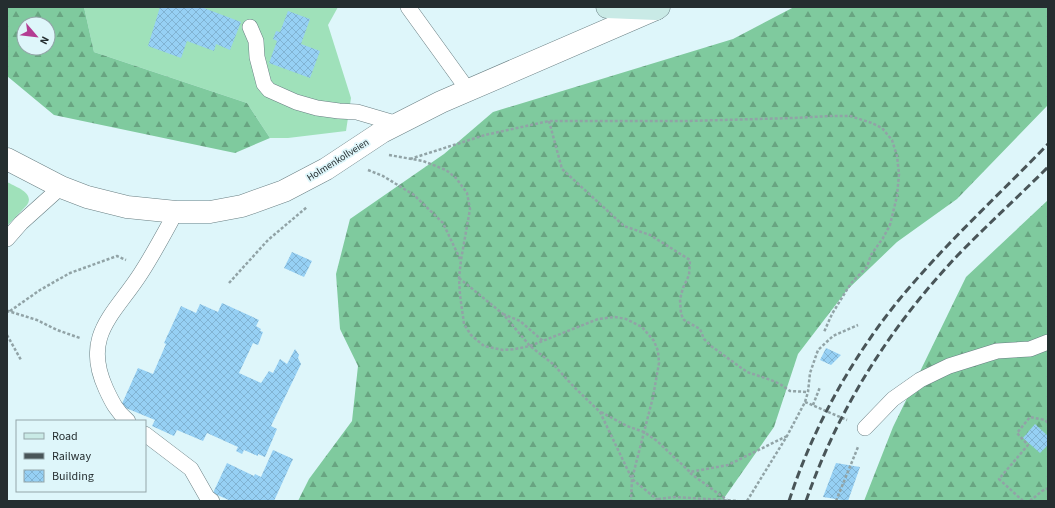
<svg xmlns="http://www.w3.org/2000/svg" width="1055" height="508" font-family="'Source Sans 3',sans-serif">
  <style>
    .grass { fill: #9fe1ba }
    .forest { fill: url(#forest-firs); fill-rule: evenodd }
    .building { fill: url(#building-cross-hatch) }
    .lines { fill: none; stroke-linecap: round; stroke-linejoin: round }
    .service-casing { stroke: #697f83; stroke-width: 16 }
    .minor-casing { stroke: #697f83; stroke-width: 23 }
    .secondary-casing { stroke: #697f83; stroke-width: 23 }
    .path { stroke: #91a3a6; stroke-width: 2.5; stroke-dasharray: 3 2; stroke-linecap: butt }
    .service { stroke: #fff; stroke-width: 15 }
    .minor { stroke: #fff; stroke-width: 22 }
    .secondary { stroke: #c9eae6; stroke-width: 22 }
    .rail { stroke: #495558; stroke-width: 3; stroke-dasharray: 8 4; stroke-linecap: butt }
    .labels { text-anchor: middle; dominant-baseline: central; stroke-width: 3.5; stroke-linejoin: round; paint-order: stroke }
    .street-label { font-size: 10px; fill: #252e30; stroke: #def6fa }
  </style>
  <defs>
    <pattern id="forest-firs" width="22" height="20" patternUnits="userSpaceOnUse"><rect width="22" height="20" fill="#7fca9e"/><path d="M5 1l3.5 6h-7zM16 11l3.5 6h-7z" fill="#68a481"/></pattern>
    <pattern id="building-cross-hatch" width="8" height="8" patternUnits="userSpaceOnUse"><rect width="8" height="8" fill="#96d0f4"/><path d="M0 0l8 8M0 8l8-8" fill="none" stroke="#81b3d2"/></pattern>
  </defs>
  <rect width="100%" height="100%" fill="#def6fa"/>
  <path class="grass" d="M84,7H338L328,25L351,98L346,131L288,138H270L247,103L94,52Z
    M7,182C16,187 35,193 27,205L7,226Z"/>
  <path class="forest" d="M7,7H84L94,52L247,103L270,138L235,153L54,115L7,76ZM24,24H48V48H24Z
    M794,7H1048V105L957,199L897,242L847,290L798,354L774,427L722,501H298L309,479L352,421L358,366L340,329L336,274L350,219L444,154L493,112L733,39Z
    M1048,200V501H864L893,427L966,277Z"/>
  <path class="building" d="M160,7H201L241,22L230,50L216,44L214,51L187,41L181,58L148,46Z
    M288,11L310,19L301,44L320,51L310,78L269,63L277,41L273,39L276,31L280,32Z
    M292,252L312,261L304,277L284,268Z
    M222,303L259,320L256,326L261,329L260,331L263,332L258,345L253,343L239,373L261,383L269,371L273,373L280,359L287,364L295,349L299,355L298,358L301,364L271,426L277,429L265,457L258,454V456L244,450L242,454L236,451L238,447L207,433L203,441L177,430L174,436L152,426L155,420L121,406L138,368L153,374L166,344L164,343L181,306L196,313L200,304L218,312Z
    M826,348L841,355L831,365L820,360Z
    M1035,424L1048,436V445L1040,453L1023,438Z
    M273,450L293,459L274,501H231L213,493L227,463L254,476L255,474L261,477Z
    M836,463L860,467L848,501L823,497Z"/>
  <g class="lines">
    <g class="service-casing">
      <path id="service" d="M408,7L468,90
        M250,27L256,41L257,57L264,84L269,90L296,102L317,108L339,111L357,112L398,124
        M7,239L21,223L61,187
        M128,421C117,412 112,402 106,389C81,335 115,314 141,273C154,253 165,232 176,212
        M865,428L893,399L920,380L949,366L997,351L1030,349L1048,342
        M145,434L191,469L207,497L212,501"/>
    </g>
    <g class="minor-casing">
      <path id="minor" d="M7,159L61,187L87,197L127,207L176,212H210L242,206L284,191L326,169L382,132L441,102L656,9"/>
    </g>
    <g class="secondary-casing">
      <path id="secondary" d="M607,7L656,9L659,7"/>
    </g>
    <path class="path" d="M549,121L562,169L624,226L650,235L690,260L689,275L683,288L680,299L681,314L684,320L700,329L704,339L711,346L747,372L771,380L780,384L790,391L808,392
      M389,155L423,161L446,170L456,178L467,193L470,209L461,260L459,278L460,295L464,324L471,335L484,346L503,350L515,349L530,346L598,319L615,317L626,319L642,327L654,341L658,351L659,363L653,397L632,479L631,501
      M410,159L485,135L549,121H687L793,118L831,116H850L872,123L882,128L892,140L897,156L899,174L897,196L890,225L883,238L871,255L867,267L853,281L848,288L832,314L824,332
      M368,170L383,176L414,195L443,223L460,259
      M459,278L503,314L530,346L553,364L574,387L600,412L632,479L659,501
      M229,283L268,240L307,207
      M10,311L40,290L70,273L117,256L126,260
      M7,312L8,311L37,320L57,330L80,338
      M503,314L520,321L543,341
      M7,335L21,360
      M805,402L847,420
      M813,405L820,387
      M601,412L627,426L644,432L657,441L690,472L728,465L787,436
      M690,473L727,500
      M658,499L675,497L738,501
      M747,501L787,436L805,402L808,392L810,373L818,350L833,336L858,325
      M836,501L858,447
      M1023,501L999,479L1028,445L1017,433L1030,417L1045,420L1048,423
      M1030,501L1042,491L1048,488"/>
    <use href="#service" class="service"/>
    <use href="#minor" class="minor"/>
    <use href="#secondary" class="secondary"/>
    <path class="rail" d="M789,501C813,427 853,355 903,295C948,241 1000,194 1048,144
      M806,501C838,409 890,327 957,256C987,225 1018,197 1048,167"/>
  </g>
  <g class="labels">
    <g class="street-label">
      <text transform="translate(338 160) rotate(-32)">Holmenkollveien</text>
    </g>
  </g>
  <rect width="1055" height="508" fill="none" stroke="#252e30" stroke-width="16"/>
  <rect x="16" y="420" width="130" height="72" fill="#def6fa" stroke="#94a6a9"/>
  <rect x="24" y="433" width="20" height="6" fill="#c9eae6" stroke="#94a6a9"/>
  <text x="52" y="440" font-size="12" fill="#252e30">Road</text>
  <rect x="24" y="453" width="20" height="6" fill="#495558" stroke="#94a6a9"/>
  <text x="52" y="460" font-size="12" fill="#252e30">Railway</text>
  <rect x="24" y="470" width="20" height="12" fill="url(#building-cross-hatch)" stroke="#94a6a9"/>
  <text x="52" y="480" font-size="12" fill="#252e30">Building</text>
  <g transform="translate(36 36) rotate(118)"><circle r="19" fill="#def6fa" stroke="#94a6a9"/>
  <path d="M0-3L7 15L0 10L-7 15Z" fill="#b43d93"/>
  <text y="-6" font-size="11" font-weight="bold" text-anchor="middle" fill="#252e30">N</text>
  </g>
</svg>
